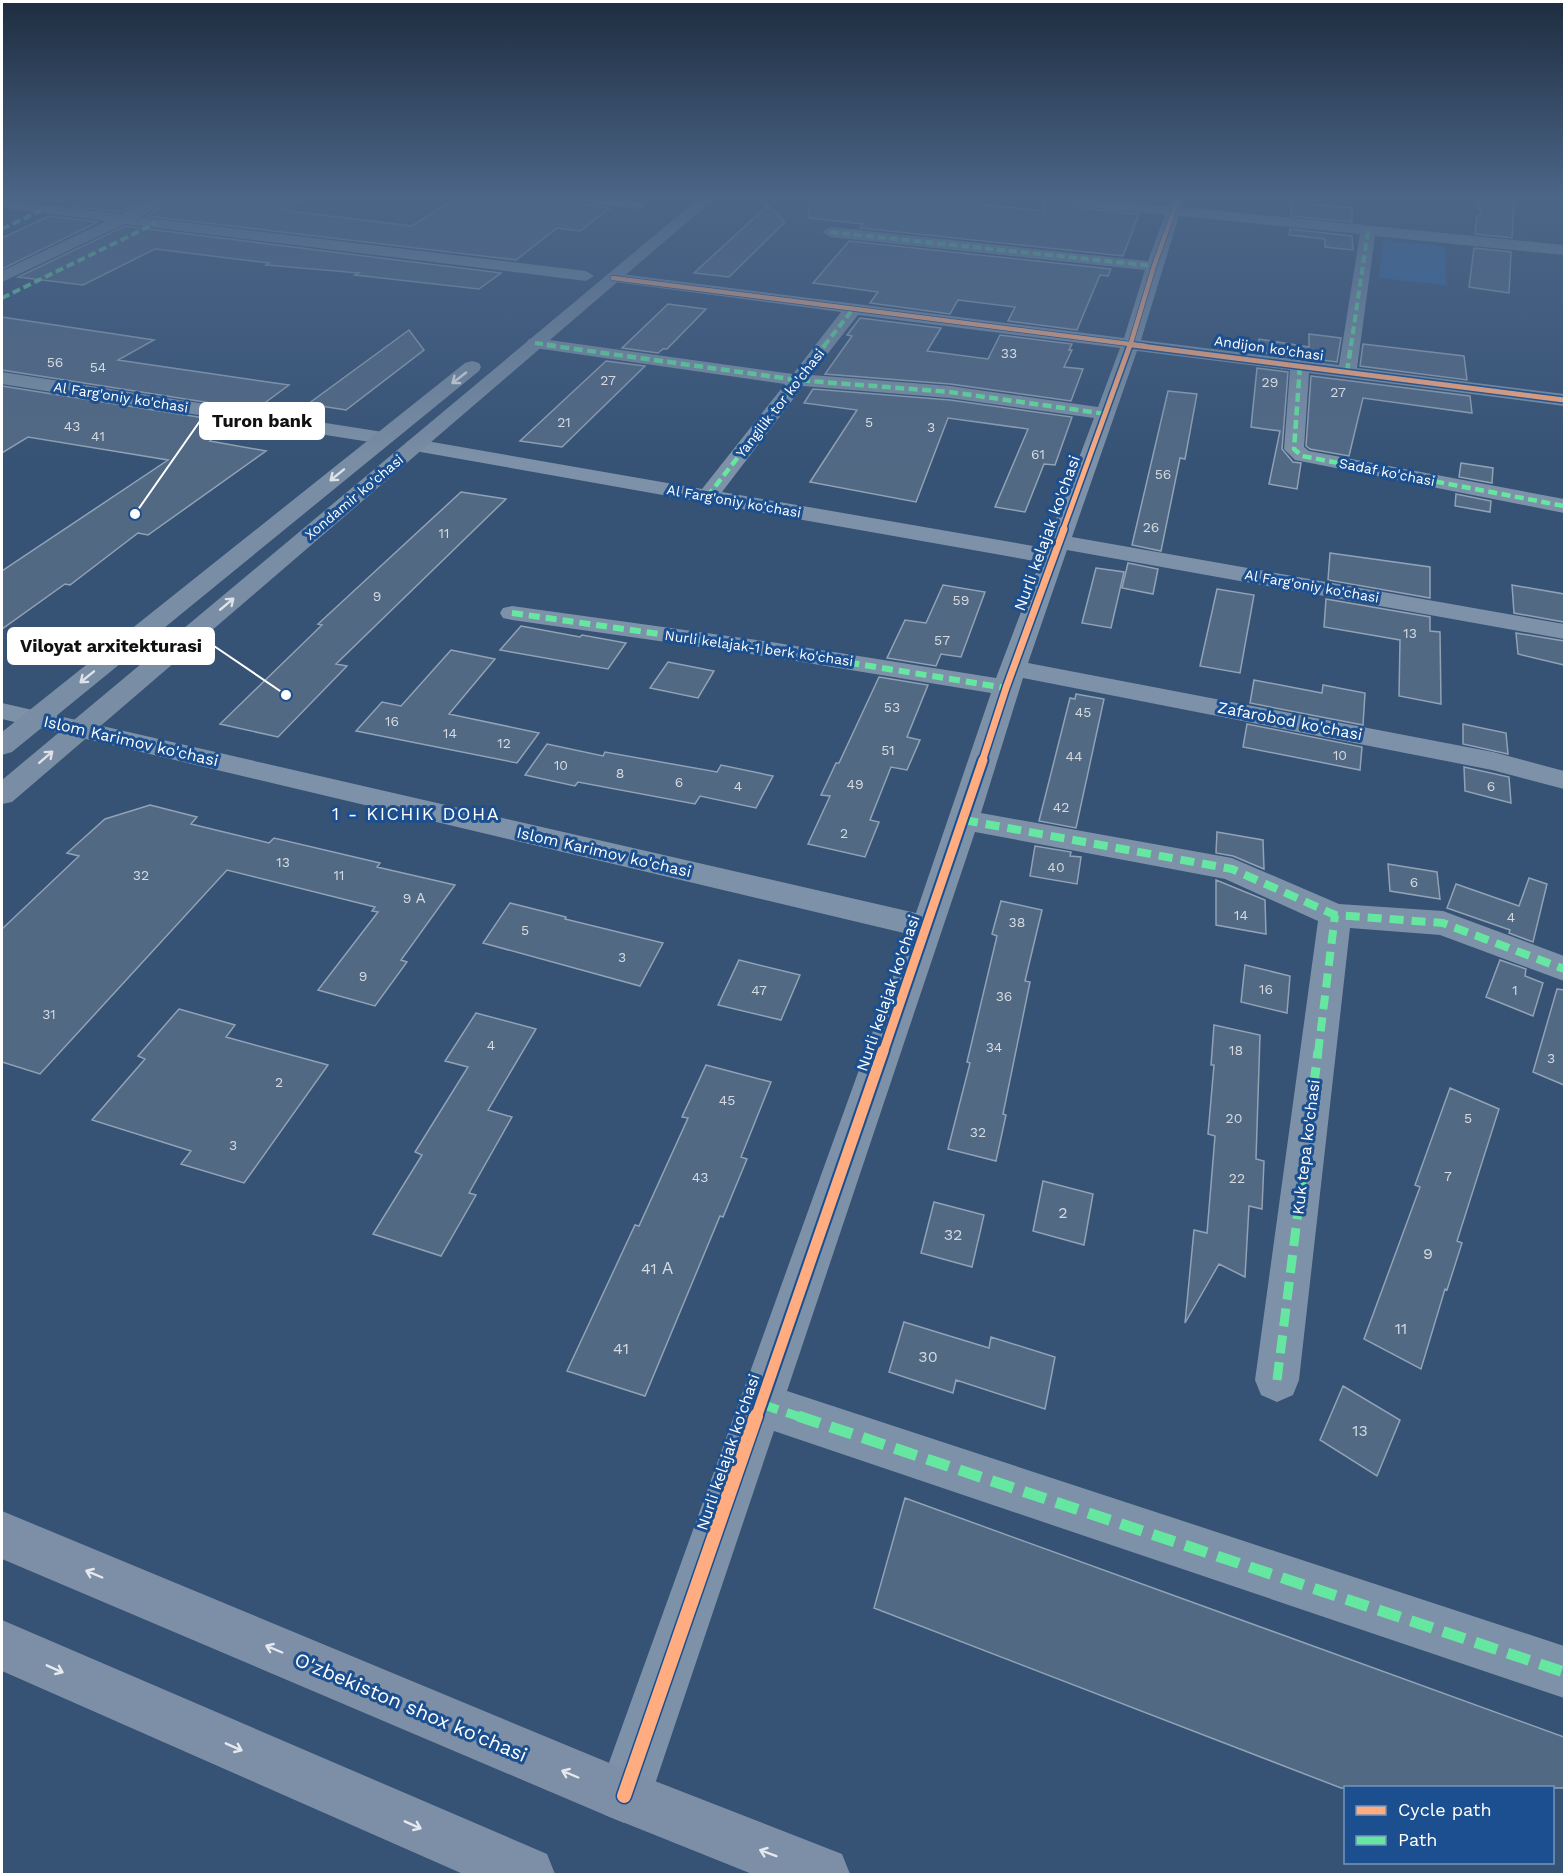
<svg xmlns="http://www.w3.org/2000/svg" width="1566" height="1876" font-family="'Work Sans',sans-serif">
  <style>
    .green { fill: #2f66a5 }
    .building { fill: #526984; stroke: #92a2b6; stroke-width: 1.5 }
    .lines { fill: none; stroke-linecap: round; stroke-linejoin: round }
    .street { fill: #7d92a8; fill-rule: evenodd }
    .secondary { fill: #798da4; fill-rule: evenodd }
    .primary { fill: #7d8ea7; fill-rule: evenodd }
    .quiet-far5 { stroke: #66e7a1; stroke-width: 4; stroke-dasharray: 8 4; stroke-linecap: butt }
    .quiet-far4 { stroke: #66e7a1; stroke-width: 4.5; stroke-dasharray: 9 4.5; stroke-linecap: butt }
    .quiet-far3 { stroke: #66e7a1; stroke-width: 6; stroke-dasharray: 11 6; stroke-linecap: butt }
    .quiet-far2 { stroke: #66e7a1; stroke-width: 8; stroke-dasharray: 14 8; stroke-linecap: butt }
    .quiet-far1 { stroke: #66e7a1; stroke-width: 9; stroke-dasharray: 18 9; stroke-linecap: butt }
    .quiet { stroke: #66e7a1; stroke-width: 11; stroke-dasharray: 23 11; stroke-linecap: butt }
    .cycleway-far5-casing { stroke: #1b4f8f; stroke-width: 6 }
    .cycleway-far4-casing { stroke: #1b4f8f; stroke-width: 8 }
    .cycleway-far3-casing { stroke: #1b4f8f; stroke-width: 10 }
    .cycleway-far2-casing { stroke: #1b4f8f; stroke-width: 13 }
    .cycleway-far1-casing { stroke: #1b4f8f; stroke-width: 15 }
    .cycleway-casing { stroke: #1b4f8f; stroke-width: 17 }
    .cycleway-far5 { stroke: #ffac80; stroke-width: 4.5 }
    .cycleway-far4 { stroke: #ffac80; stroke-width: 5 }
    .cycleway-far3 { stroke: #ffac80; stroke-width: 7 }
    .cycleway-far2 { stroke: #ffac80; stroke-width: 9 }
    .cycleway-far1 { stroke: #ffac80; stroke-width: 11 }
    .cycleway { stroke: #ffac80; stroke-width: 14 }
    .oneway { stroke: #dee2e8 }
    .oneway2 { stroke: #e5e8ed }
    .labels { text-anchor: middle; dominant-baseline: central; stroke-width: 6; stroke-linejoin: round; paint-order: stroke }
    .far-street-label { font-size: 14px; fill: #fff; stroke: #1b4f8f }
    .number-label { font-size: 14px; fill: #d4dae0 }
    .street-label { font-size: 16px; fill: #fff; stroke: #1b4f8f }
    .near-number-label { font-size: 16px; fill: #d4dae0 }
    .neighbourhood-label { font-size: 18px; letter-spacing: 1.5px; fill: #fff; stroke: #1b4f8f }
    .near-street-label { font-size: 20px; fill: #fff; stroke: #1b4f8f }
    .leader { fill: none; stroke: #fff; stroke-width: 2 }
    .callout-dot { fill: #fff; stroke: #1b4f8f; stroke-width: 2 }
    .callout { fill: #fff; stroke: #fff; stroke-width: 2 }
    .callout-label { font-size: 18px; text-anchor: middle; font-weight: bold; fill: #111 }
  </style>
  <rect width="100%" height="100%" fill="#365274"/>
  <path class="green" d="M1383,240L1445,247L1446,285L1379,278Z"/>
  <path class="building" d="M87,199H149L121,212L71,206Z
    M174,199H303L281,210L412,226L454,199H576L585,205L610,208L580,231L557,228L516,260L147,216Z
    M810,199H927L1044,211V199H1045L1054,205L1139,214L1123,256L860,228L863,224L809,218Z
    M1477,199L1514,201L1512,238L1475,234L1477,215H1481Z
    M1292,203L1352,208V222L1291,216Z
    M768,205L785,222L729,277L694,273Z
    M49,216L98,222L2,269V238Z
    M125,226L501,273L479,289L355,275L359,273L266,265L269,263L155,249L83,285L18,277Z
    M1290,229L1352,236L1353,250L1325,247V239L1289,235Z
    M849,241L1111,269L1108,276L1100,275L1077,330L1008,321L1015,307L958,300L950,314L870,303L878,292L813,283Z
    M1474,248L1511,252L1509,293L1469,287Z
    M668,304L706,309L667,349H663L658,353L622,348Z
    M2,317L154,340L118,360L289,385L255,410L2,370Z
    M860,318L941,328L927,351L988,359L1000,335L1072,344L1069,350H1072L1064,367L1083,369L1071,401L950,384L825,374L852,336L847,335Z
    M409,330L424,350L346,410L308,404Z
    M1309,334L1341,338L1337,362L1258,352L1259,339L1309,347Z
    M1363,344L1464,356L1467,380L1360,366Z
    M606,361L645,366L562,447L520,441Z
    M1257,368L1288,372L1282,449L1293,462L1301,463L1297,489L1269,484L1280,431L1251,427Z
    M1311,376L1470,396L1472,413L1363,398L1349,456L1310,449L1306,446Z
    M2,386L236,423L210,441L266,451L148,535L138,533L70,585L65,584L2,629V571L168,460L28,437L2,453Z
    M813,389L950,400L1072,417L1055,465L1044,464L1025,512L995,507L1028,429L948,418L916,502L810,482L857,410L804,403Z
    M1168,391L1197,394L1185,459L1180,458L1161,551L1132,545Z
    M1461,463L1493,468L1492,483L1459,477Z
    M461,492L506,499L336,664L347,666L278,737L220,724L322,625L318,624Z
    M1456,494L1491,501L1490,512L1455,506Z
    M1330,553L1430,567V598L1328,580Z
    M1128,563L1158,569L1153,594L1122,588Z
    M1096,568L1124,572L1111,628L1082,623Z
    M943,585L985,592L961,657L941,654L936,666L887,658L905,620L926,623Z
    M1512,585L1564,594V622L1514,613Z
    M1217,589L1254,595L1240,673L1200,666Z
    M1326,599L1430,617V631L1440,632L1441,704L1399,696L1400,640L1324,627Z
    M521,626L580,637L582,635L626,643L608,669L500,650Z
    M1516,633L1564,641V665L1518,654Z
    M451,650L495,659L449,714L539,733L517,763L356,731L382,702L401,706Z
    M668,662L714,671L698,698L650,688Z
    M879,677L928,685L907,737L920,740L907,770L891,767L870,820L879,822L865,857L808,844L830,796L821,795L836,763H839Z
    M1254,680L1322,693L1323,685L1365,693L1363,725L1250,703Z
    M1076,694L1104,699L1076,828L1039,821L1070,698L1075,699Z
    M1247,724L1362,747L1360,770L1243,747Z
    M1463,724L1506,733L1508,754L1463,744Z
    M547,744L603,756L605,752L717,772L721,765L773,776L756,808L700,796L695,804L578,782L575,786L525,775Z
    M1464,767L1509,777L1511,803L1465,791Z
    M150,805L197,817L191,824L269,843L274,838L380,863L377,867L455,885L401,960L407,962L375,1006L318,990L378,912L372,911L375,907L227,870L40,1074L2,1062V929L79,856L67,853L105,819Z
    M1217,832L1263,840L1264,869L1233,856L1216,853Z
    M1035,846L1071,852L1070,856L1081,857L1077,884L1030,876Z
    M1388,864L1437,872L1440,899L1390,891Z
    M1529,878L1547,884L1533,942L1509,933L1510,930L1447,908L1456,884L1519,906Z
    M1216,880L1265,900L1266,934L1216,925Z
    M1001,901L1042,910L1025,981L1030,982L1003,1114L1006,1115L996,1161L948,1149L970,1063L967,1062L997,936L992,934Z
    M510,903L566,917L565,919L663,943L640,986L483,943Z
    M739,960L800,975L781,1020L718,1005Z
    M1500,960L1526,969L1525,976L1543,983L1533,1016L1486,997Z
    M1245,965L1290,976L1287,1013L1241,1002Z
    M1557,989L1564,990V1085L1533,1072Z
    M179,1009L235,1025L226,1037L328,1065L244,1183L181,1164L191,1151L92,1120L145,1059L138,1056Z
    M476,1013L536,1029L488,1110L512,1117L469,1193L476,1195L441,1256L373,1234L422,1155L415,1152L468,1067L445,1061Z
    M1214,1025L1260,1035L1256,1159L1264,1161L1262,1209L1249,1206L1245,1277L1219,1264L1185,1323L1194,1230L1207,1233L1215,1136L1208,1134L1214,1065H1211Z
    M706,1065L771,1082L741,1157L747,1159L723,1217L720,1216L645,1396L567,1371L635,1225L639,1226L688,1118L682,1117Z
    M1450,1088L1499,1109L1457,1241L1462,1243L1447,1290L1445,1289L1421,1369L1364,1339L1420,1187L1415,1185Z
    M1043,1181L1093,1194L1084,1245L1033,1231Z
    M934,1202L984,1215L972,1267L921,1253Z
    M904,1322L989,1348L991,1337L1055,1357L1045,1409L956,1380L953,1393L889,1372Z
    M1343,1386L1400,1420L1377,1476L1320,1440Z
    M905,1498L1564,1737V1788H1341L874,1608Z"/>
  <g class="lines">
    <path class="street" d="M154,199H172L140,217L586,271L594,276L586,281L125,224L2,282V271L106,221L2,208V200L121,214Z
      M578,199H624L645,202L647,205L640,209L585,203Z
      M1047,199H1096L1168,206L1171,199H1185L1182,207L1564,245V255L1375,236L1357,368L1564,394V406L1309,373L1304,447L1309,451L1564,499V513L1295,460L1284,449L1290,370L1137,351L1072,537L1564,624V639L1067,550L1028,663L1493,752L1564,771V789L1492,770L1023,678L981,813L1232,858L1339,904L1443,911L1564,956V981L1440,935L1350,928L1299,1380L1293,1395L1277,1402L1261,1395L1255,1380L1318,921L1225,879L975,832L787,1391L1564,1646V1698L774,1431L651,1796L643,1815L624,1823L605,1815L597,1796L908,934L2,719V703L916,913L991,693L771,657L512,620L503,618L500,613L503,608L512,606L771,642L996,678L1040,562L415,451L408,449L405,445L408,441L415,439L702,489L785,384L535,348L529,347L526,343L529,339L535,338L793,374L841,312L607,281L605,278L607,275L613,273L1124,338L1145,270L830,237L822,232L830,227L1148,261L1165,215L1054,203ZM1179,216L1360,234L1339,365L1141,340ZM858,315L1120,348L1098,407L950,386L811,375ZM803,386L950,398L1094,418L1045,548L722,492Z
      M2,372L383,432L390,434L393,438L390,442L383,444L2,384Z"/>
    <path class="secondary" d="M698,199H714L12,802L2,804V780Z
      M472,361L479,363L481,367L479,371L12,752L2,755V732L465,363Z"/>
    <path class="primary" d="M2,1511L624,1769L842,1854L850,1874H752L605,1815L2,1559Z
      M2,1620L547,1854L555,1874H463L2,1671Z"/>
    <path class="quiet-far5" d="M585,199L640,205
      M2,229L44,209
      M830,232L1154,266
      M2,298L156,223
      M535,343L558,346
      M824,346L853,309
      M1351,346L1368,231"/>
    <path class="quiet-far4" d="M547,345L797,380L950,392L1106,414
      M1300,366L1294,449L1302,456L1564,506
      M1347,372L1351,345
      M707,497L825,345"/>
    <path class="quiet-far3" d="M512,613L771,650L1006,688"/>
    <path class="quiet-far2" d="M964,820L1232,869L1335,915L1443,923L1564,969
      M1318,1053L1335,915"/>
    <path class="quiet-far1" d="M1277,1380L1318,1051
      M761,1404L803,1418"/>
    <path class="quiet" d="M798,1416L1564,1672"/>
    <g class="cycleway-far5-casing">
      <path id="cycleway-far5" d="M613,278L1145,346
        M1130,346L1154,266L1178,199"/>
    </g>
    <g class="cycleway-far4-casing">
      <path id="cycleway-far4" d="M1133,345L1564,400
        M1063,530L1130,345"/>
    </g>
    <g class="cycleway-far3-casing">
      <path id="cycleway-far3" d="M982,762L1006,688L1064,529"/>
    </g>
    <g class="cycleway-far2-casing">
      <path id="cycleway-far2" d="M883,1053L983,760"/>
    </g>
    <g class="cycleway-far1-casing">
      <path id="cycleway-far1" d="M756,1418L883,1051"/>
    </g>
    <g class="cycleway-casing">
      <path id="cycleway" d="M624,1796L756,1416"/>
    </g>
    <use href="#cycleway-far5" class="cycleway-far5"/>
    <use href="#cycleway-far4" class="cycleway-far4"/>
    <use href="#cycleway-far3" class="cycleway-far3"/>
    <use href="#cycleway-far2" class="cycleway-far2"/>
    <use href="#cycleway-far1" class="cycleway-far1"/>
    <use href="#cycleway" class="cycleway"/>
  </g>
  <defs><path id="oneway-shaft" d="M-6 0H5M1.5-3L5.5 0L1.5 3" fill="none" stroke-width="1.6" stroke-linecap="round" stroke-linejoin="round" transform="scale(1.5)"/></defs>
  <g class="oneway">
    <use href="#oneway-shaft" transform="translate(459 378) rotate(142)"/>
    <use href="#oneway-shaft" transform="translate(337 475) rotate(141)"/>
    <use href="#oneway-shaft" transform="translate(227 604) rotate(-40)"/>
    <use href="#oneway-shaft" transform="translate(87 677) rotate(141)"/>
    <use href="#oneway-shaft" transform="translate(46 757) rotate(-41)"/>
  </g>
  <g class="oneway2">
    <use href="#oneway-shaft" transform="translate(94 1574) rotate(-157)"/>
    <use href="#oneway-shaft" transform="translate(274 1649) rotate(-157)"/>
    <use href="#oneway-shaft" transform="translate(55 1669) rotate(24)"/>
    <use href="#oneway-shaft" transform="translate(234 1747) rotate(24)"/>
    <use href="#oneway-shaft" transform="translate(570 1774) rotate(-157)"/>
    <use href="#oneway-shaft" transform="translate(413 1825) rotate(24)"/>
    <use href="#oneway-shaft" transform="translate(768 1853) rotate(-159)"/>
  </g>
  <linearGradient id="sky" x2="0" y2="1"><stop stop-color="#1e2d40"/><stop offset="0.43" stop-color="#4c6688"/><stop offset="1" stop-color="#4c6688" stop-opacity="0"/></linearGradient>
  <rect width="1566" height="461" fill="url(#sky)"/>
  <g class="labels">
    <g class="far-street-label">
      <text transform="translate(1269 348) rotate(8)">Andijon ko'chasi</text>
      <text transform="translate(121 397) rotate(9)">Al Farg'oniy ko'chasi</text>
      <text transform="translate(780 403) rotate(-52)">Yangilik tor ko'chasi</text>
      <text transform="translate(1387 472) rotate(11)">Sadaf ko'chasi</text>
      <text transform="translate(354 497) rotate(-40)">Xondamir ko'chasi</text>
      <text transform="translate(734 501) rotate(10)">Al Farg'oniy ko'chasi</text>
      <text transform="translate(1312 586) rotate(10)">Al Farg'oniy ko'chasi</text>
      <text transform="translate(759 648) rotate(8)">Nurli kelajak-1 berk ko'chasi</text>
    </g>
    <g class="number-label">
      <text x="1009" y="353">33</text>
      <text x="55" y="362">56</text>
      <text x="98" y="367">54</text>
      <text x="608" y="380">27</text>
      <text x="1270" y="382">29</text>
      <text x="1338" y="392">27</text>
      <text x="564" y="422">21</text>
      <text x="869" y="422">5</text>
      <text x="72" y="426">43</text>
      <text x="931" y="427">3</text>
      <text x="98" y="436">41</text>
      <text x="1038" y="454">61</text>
      <text x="1163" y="474">56</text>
      <text x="1151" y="527">26</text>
      <text x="444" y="533">11</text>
      <text x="377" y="596">9</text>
      <text x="961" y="600">59</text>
      <text x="1410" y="633">13</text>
      <text x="942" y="640">57</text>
      <text x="892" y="707">53</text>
      <text x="1083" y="712">45</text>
      <text x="392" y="721">16</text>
      <text x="450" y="733">14</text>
      <text x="504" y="743">12</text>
      <text x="888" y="750">51</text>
      <text x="1340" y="755">10</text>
      <text x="1074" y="756">44</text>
      <text x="561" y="765">10</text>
      <text x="620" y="773">8</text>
      <text x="679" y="782">6</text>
      <text x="855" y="784">49</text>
      <text x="738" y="786">4</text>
      <text x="1491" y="786">6</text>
      <text x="1061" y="807">42</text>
      <text x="844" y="833">2</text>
      <text x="283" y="862">13</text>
      <text x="1056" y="867">40</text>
      <text x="141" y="875">32</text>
      <text x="339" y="875">11</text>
      <text x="1414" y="882">6</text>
      <text x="414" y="898">9 А</text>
      <text x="1241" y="915">14</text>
      <text x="1511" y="917">4</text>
      <text x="1017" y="922">38</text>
      <text x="525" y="930">5</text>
      <text x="622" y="957">3</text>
      <text x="363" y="976">9</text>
      <text x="1266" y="989">16</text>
      <text x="759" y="990">47</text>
      <text x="1515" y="990">1</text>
      <text x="1004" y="996">36</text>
      <text x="49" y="1014">31</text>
      <text x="491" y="1045">4</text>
      <text x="994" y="1047">34</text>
      <text x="1236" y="1050">18</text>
      <text x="1551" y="1058">3</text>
      <text x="279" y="1082">2</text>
      <text x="727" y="1100">45</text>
      <text x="1234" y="1118">20</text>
      <text x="1468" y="1118">5</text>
      <text x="978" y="1132">32</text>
      <text x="233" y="1145">3</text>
      <text x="1448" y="1176">7</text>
      <text x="700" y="1177">43</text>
      <text x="1237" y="1178">22</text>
    </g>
    <g class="street-label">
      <text transform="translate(1047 533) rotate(-70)">Nurli kelajak ko'chasi</text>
      <text transform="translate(1290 721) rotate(11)">Zafarobod ko'chasi</text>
      <text transform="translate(131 741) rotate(13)">Islom Karimov ko'chasi</text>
      <text transform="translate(604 852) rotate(13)">Islom Karimov ko'chasi</text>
      <text transform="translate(888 993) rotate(-71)">Nurli kelajak ko'chasi</text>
      <text transform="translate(1306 1147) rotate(-83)">Kuk tepa ko'chasi</text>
      <text transform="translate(728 1452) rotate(-71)">Nurli kelajak ko'chasi</text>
    </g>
    <g class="near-number-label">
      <text x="1063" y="1212">2</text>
      <text x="953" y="1234">32</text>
      <text x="1428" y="1253">9</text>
      <text x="657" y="1268">41 А</text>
      <text x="1401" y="1328">11</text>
      <text x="621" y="1348">41</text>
      <text x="928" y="1356">30</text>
      <text x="1360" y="1430">13</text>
    </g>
    <g class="neighbourhood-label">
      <text x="416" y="813">1 - KICHIK DOHA</text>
    </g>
    <g class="near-street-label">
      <text transform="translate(411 1707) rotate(23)">O'zbekiston shox ko'chasi</text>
    </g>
  </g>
  <path class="leader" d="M135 514L200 421M286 695L214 646"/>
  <g class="callout-dot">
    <circle cx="135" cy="514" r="6"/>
    <circle cx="286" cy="695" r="6"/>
  </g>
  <g class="callout">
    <rect x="200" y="403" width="124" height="36" rx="6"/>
    <rect x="8" y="628" width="206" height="36" rx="6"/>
  </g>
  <g class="callout-label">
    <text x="262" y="427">Turon bank</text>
    <text x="111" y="652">Viloyat arxitekturasi</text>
  </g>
  <rect width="1566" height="1876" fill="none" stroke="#ffffff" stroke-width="6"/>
  <rect x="1344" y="1786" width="210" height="78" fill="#1b4f8f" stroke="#7695bc" stroke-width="1.5"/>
  <rect x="1356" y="1806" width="30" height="9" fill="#ffac80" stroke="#7695bc" stroke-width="1.5"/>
  <text x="1398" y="1816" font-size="18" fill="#ffffff">Cycle path</text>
  <rect x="1356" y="1836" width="30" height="9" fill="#66e7a1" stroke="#7695bc" stroke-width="1.5"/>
  <text x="1398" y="1846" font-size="18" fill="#ffffff">Path</text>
</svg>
